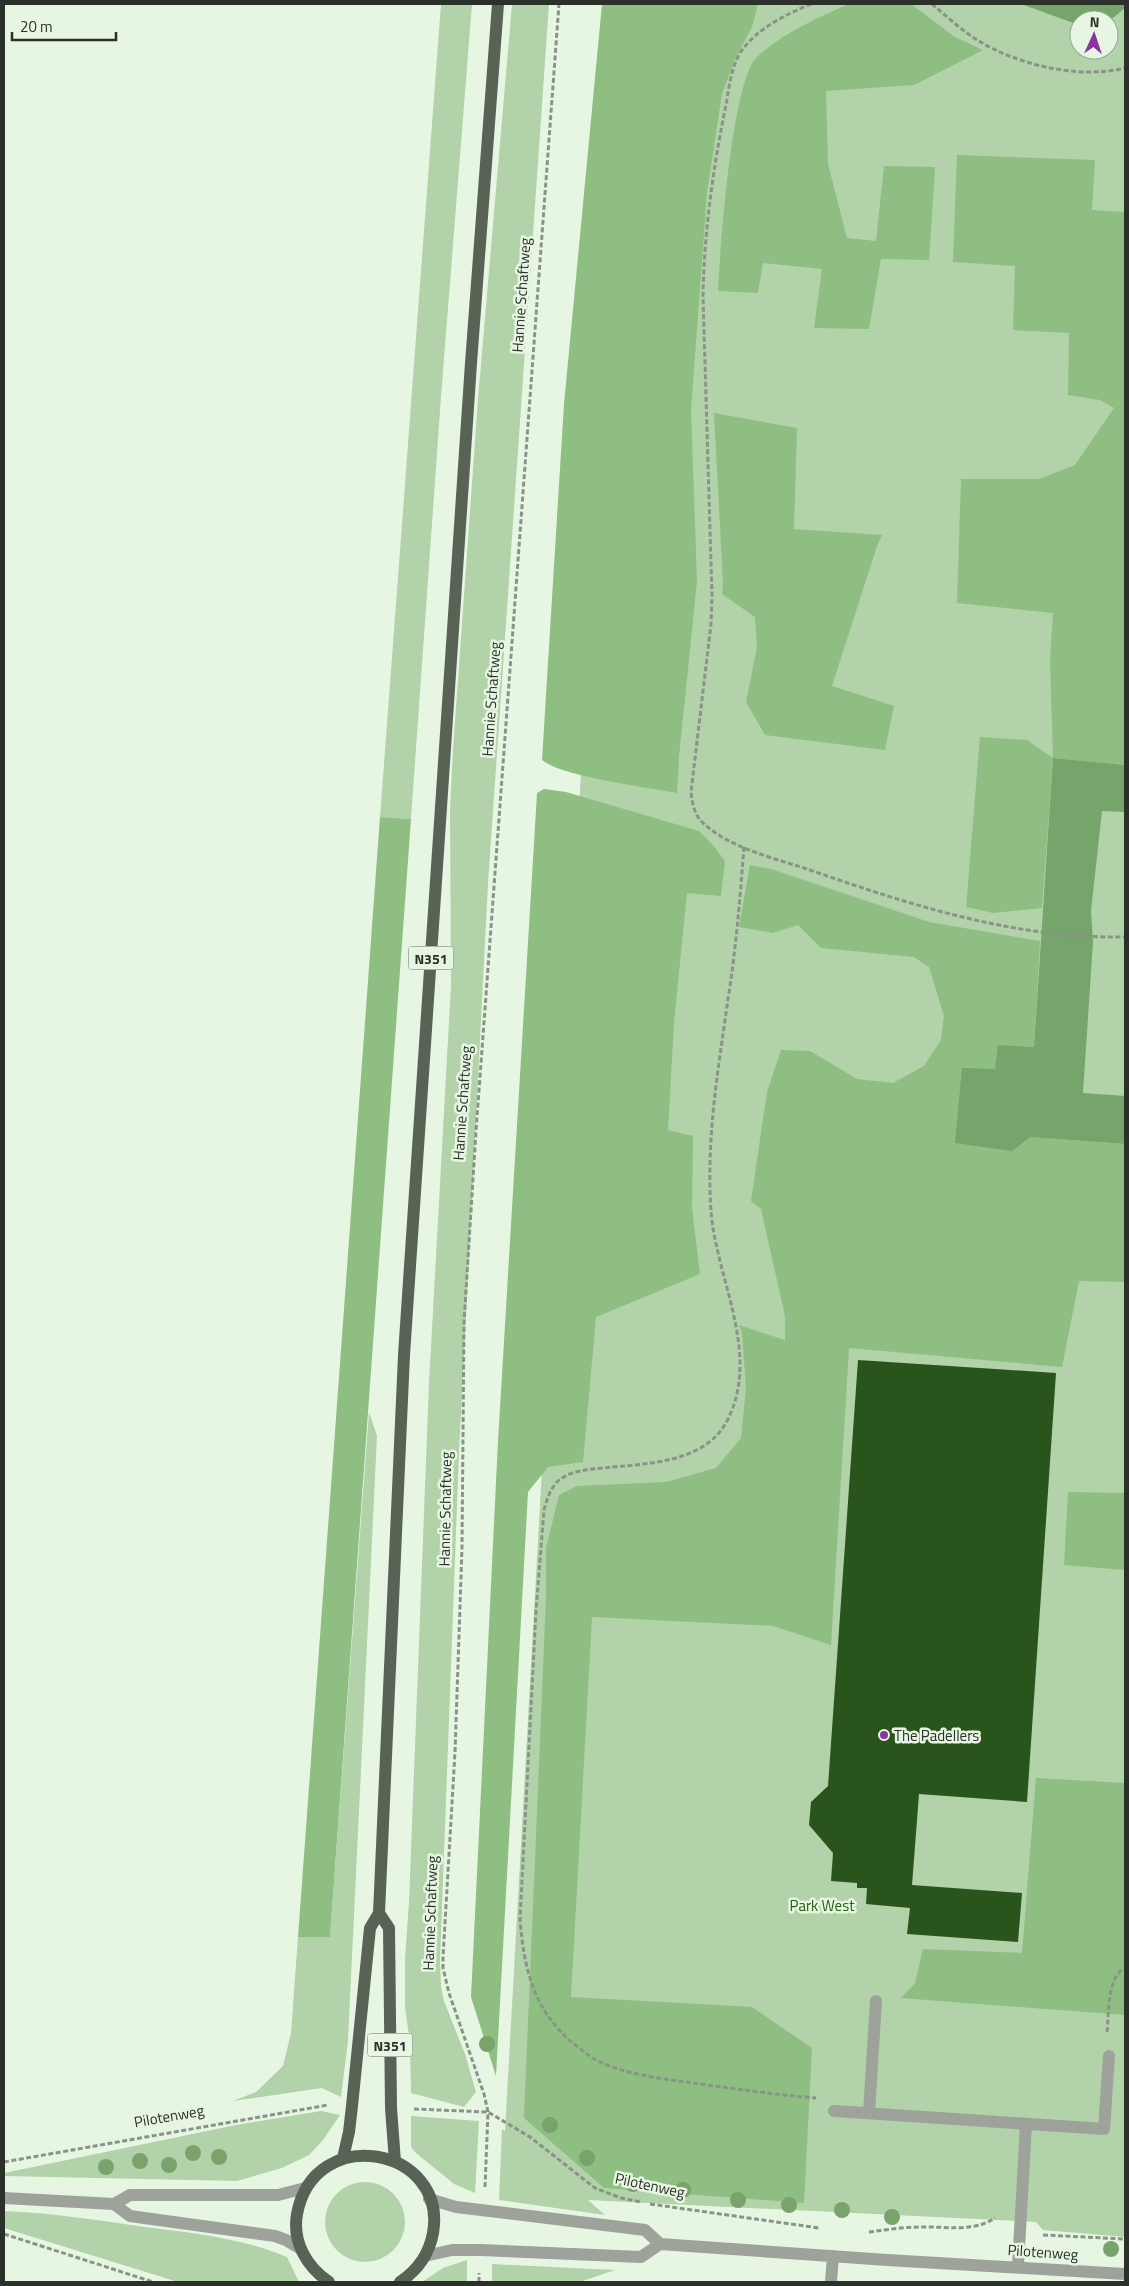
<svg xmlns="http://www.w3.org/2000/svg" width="1129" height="2286" font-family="'Titillium Web',sans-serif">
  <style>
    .green { fill: #b2d2aa; fill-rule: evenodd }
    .forest { fill: #8ebe82 }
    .water { fill: #75a56a }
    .building { fill: #29551d }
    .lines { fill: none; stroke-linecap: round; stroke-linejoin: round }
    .path { stroke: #899487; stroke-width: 3; stroke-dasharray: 5 2.5; stroke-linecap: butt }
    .minor { stroke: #9da39b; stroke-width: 12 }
    .major { stroke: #586356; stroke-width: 12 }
    .tree { fill: #7aa36c }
    .poi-dot { fill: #8c34a0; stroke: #e7f6e3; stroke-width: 2 }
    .labels { text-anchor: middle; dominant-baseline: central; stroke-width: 5; stroke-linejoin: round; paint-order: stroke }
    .shield { fill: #e7f6e3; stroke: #636c62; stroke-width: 1 }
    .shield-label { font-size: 14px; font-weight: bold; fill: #2b312a }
    .street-label { font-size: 15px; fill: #2b312a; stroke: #e7f6e3 }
    .poi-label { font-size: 15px; fill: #2b312a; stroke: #e7f6e3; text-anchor: start }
    .park-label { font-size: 15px; fill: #205f0b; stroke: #e7f6e3 }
  </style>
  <rect width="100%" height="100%" fill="#e7f6e3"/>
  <path class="green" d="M441,4H472L441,397L411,819L380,817Z
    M512,4H549L488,883L459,1452L440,1960L441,1987L444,2001L465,2054L476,2092L464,2107L411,2093L410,2043L405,2007V1959L409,1902L429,1383L451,985L450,809L453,750L478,399Z
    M624,4H1125V2237L1043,2230L1036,2222L588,2200L605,2215L499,2200L502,2129L505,2131ZM1079,20H1109V50H1079Z
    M369,1412L377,1436L348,2041L341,2097L322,2088L233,2101L256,2092L283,2066L291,2033L298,1937L330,1936Z
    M321,2111L340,2115L323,2140L309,2155L282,2168L237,2181L4,2176V2173L236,2125Z
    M411,2116L479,2121L475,2193L454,2184L416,2153L411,2147Z
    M325 2222a40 40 0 1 1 80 0a40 40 0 1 1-80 0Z
    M4,2211C51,2213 98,2220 145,2227C193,2233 242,2238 287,2257L299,2282H178L4,2228Z
    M467,2260V2282H422L443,2268Z
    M492,2264L615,2270L580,2282H492Z"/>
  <path class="forest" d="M602,4H758L752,27L736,57L722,94L707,193L691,411L697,581L679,757L677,793C646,787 563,777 542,760L564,404Z
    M849,4H911L955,37L983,50L914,85L826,91L828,164L847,238L876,241L884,166L935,167L929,260L881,259L869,329L814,328L822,269L763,263L758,293L718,291C720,251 732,79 757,57C783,33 817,18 849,4Z
    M957,155L1095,160L1092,210L1125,212V765L1053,758L1042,908L993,913L966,907L980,737L1027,740L1053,758L1050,659L1053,613L957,603L961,479H1039L1075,465L1114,408L1100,400L1068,395L1069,333L1013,330L1015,266L953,262Z
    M714,413L797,428L794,529L882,535L877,546L832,686L894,706L885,750L765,735L746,702L757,647L755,617L722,594L723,583Z
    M544,789L566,792L699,831L712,844L725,861L721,896L687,893L674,1023L668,1130L693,1136L692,1208L700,1274L596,1317L583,1462L548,1467L528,1492L496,2076L471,1997L498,1441L537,793Z
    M380,817L411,819L330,1937H298Z
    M750,865L771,869L929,922L1040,941L1034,1047L998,1045L1030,1137L1125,1144V1282L1079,1281L1062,1367L849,1348L831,1645L773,1626L592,1617L571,1997L752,2007L812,2048L804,2203L604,2188L524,2118L546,1598V1548L559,1495L577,1486L666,1482L716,1468L741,1438L746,1388L742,1334L739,1325L785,1340V1316L761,1209L751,1201L767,1092L781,1050L810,1051L857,1079L893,1083L924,1066L941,1040L944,1016L929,967L914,957L821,948L798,925L773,933L739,927Z
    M1068,1492L1125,1493V1570L1064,1565Z
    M1036,1778L1125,1783V2015L901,1998L915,1983L923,1949L1022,1953Z"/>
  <path class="water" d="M1021,4H1125V8L1109,21L1079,20V25Z
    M1053,758L1125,765V812L1102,811L1091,911L1093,942L1083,1093L1125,1096V1144L1030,1137L1012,1151L955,1143L962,1068L995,1069L998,1045L1034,1047Z"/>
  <path class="building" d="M858,1360L1056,1373L1027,1802L919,1794L912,1885L1022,1893L1018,1942L907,1934L910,1908L866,1904L867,1888H857V1883L831,1881L833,1853L809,1825L811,1802L828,1786Z"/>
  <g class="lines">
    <path class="path" d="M811,4C785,15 756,29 740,53C731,68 729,88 726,105C713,168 704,233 703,297L712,596L711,624L691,792C692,802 694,813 701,821C727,847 770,857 804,868C908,904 1013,939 1125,937
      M932,4C945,15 959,28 974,38C1014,64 1078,80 1125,68
      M744,847C740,898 736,949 728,999C718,1071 706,1138 711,1211C716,1278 761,1353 728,1419C706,1464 647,1463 604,1468C588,1469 570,1471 558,1481C550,1489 547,1499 544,1510L536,1611L520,1919C524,1970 534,2011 574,2044C583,2051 592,2059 602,2063C632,2076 667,2079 699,2084C738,2089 776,2095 816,2098
      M1107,2032C1109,2014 1107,1976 1125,1968
      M414,2109L488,2112L530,2137L595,2188L621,2198L641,2202
      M4,2162L328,2105
      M485,2187L488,2112L484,2094L449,1993L443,1968V1957L455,1752L462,1548L464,1322L476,1131L559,4
      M650,2204L819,2228
      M869,2232C886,2230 903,2227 920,2227C946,2226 972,2233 995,2218
      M4,2234L153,2282
      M1043,2235L1125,2239
      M479,2282V2273"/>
    <path class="minor" d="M834,2111L1104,2129L1109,2056
      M869,2113L876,2001
      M4,2198L114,2204L130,2216L275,2236L286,2240L301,2249
      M429,2199L456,2207L645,2230L660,2244L887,2260L1125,2274
      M114,2204L130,2195H278L305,2188
      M425,2256L452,2250H480L641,2257L660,2244
      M1018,2266L1026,2124
      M831,2282L833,2256"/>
    <path class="major" d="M379,1913L389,1928L391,2108L395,2162
      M343,2158L349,2132L352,2106L370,1928L379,1913L404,1355L471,363L498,4
      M329,2282C307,2267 292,2242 297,2214C314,2122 448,2147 433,2233C429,2255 418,2270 400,2282"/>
  </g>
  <g class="tree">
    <circle cx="487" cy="2044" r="8"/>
    <circle cx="550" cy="2125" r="8"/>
    <circle cx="193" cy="2153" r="8"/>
    <circle cx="219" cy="2157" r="8"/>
    <circle cx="587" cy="2158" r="8"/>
    <circle cx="140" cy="2161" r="8"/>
    <circle cx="169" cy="2165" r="8"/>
    <circle cx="106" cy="2167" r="8"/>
    <circle cx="633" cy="2184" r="8"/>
    <circle cx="683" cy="2190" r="8"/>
    <circle cx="738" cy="2200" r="8"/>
    <circle cx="789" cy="2205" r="8"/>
    <circle cx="842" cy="2210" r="8"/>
    <circle cx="892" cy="2217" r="8"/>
    <circle cx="1111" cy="2249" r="8"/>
  </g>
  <circle class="poi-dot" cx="884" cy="1735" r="5"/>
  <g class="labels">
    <g class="shield">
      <rect x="408.5" y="946.5" width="45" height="23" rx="4"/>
      <rect x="367.5" y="2033.5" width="45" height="23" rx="4"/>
    </g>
    <g class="shield-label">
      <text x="431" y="958">N351</text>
      <text x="390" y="2045">N351</text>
    </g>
    <g class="street-label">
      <text transform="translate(521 295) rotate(-86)">Hannie Schaftweg</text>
      <text transform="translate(491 699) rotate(-86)">Hannie Schaftweg</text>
      <text transform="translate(462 1103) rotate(-86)">Hannie Schaftweg</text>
      <text transform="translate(445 1509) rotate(-89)">Hannie Schaftweg</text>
      <text transform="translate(430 1913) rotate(-88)">Hannie Schaftweg</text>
      <text transform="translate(169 2116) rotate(-10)">Pilotenweg</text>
      <text transform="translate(650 2185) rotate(12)">Pilotenweg</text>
      <text transform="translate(1043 2252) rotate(4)">Pilotenweg</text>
    </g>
    <g class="poi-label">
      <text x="894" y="1735">The Padellers</text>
    </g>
    <g class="park-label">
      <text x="822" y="1905">Park West</text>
    </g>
  </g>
  <rect width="1129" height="2286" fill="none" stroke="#2b312a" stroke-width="10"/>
  <g transform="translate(1094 35) rotate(3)"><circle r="24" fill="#e7f6e3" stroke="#9ca799"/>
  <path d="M0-4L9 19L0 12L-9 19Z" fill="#8c34a0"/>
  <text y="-8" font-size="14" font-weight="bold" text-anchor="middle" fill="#2b312a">N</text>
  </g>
  <path d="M12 32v8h104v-8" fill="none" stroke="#2b312a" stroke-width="2.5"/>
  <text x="20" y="32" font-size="15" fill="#2b312a" stroke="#e7f6e3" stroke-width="4" paint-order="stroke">20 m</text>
</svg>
